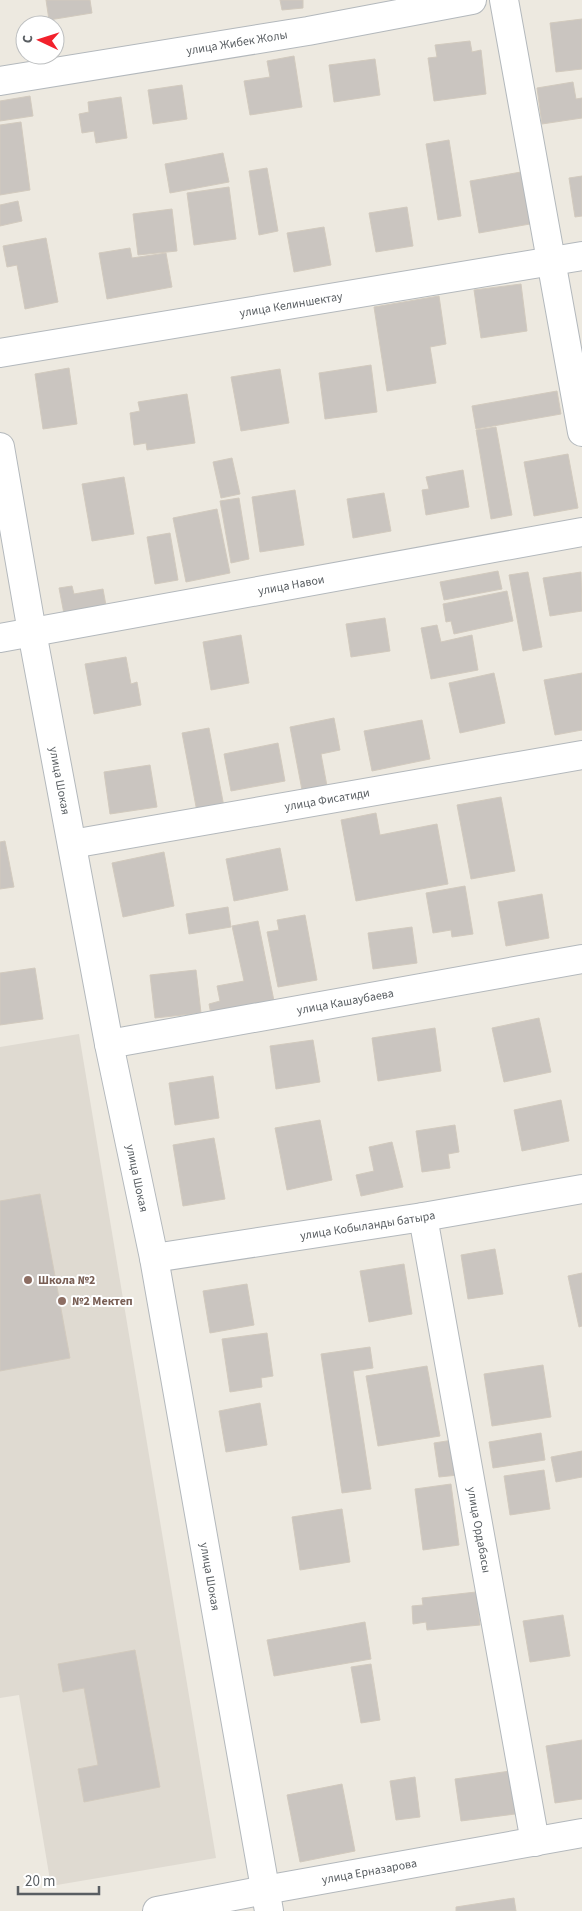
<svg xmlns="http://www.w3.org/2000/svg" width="582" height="1911" font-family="'Source Sans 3',sans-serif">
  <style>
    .education { fill: #dfdad1 }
    .building { fill: #cac5c0; stroke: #d2cabe }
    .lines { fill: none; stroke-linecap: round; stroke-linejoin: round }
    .minor-casing { stroke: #b3b8bc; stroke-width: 30 }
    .minor { stroke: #fff; stroke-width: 28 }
    .education-dot { fill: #8d6e63; stroke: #fff; stroke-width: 2 }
    .labels { text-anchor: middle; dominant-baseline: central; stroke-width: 4; stroke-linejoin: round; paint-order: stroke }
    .street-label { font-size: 12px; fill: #595e62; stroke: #fff }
    .education-label { font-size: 12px; font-weight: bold; fill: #785e54; stroke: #fff; text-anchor: start }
  </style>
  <rect width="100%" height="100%" fill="#ede9e0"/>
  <path class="education" d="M79,1034L216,1858L51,1886L19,1695L0,1698V1047Z"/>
  <path class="building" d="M46,0H90L92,13L49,20Z
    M280,0H303V8L282,10Z
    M582,19V69L556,72L550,23Z
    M470,41L472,52L481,50L486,94L434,101L428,58L437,57L435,45Z
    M294,56L302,107L250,115L244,81L270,77L267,61Z
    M375,59L380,95L334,102L329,65Z
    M573,82L576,99L582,98V118L542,124L537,88Z
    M182,85L187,119L153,124L148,90Z
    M30,96L33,116L0,121V101Z
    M121,97L127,138L96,143L94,131L82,133L79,114L89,112L88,102Z
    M21,122L30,190L0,195V125Z
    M449,140L461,216L438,220L426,144Z
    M223,153L229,182L170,193L165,164Z
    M267,168L278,231L259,235L249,171Z
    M521,172L530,224L479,233L470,181Z
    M582,176V216L575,217L569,178Z
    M229,187L236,239L194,245L187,193Z
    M18,201L22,221L0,226V205Z
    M407,207L413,246L376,252L369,213Z
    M172,209L177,251L138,255L133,214Z
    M324,227L331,265L294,272L287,233Z
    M46,238L58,302L25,309L17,265L7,267L3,246Z
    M130,248L132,258L166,253L172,287L107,299L99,253Z
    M521,284L527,331L481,338L474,290Z
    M439,296L446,344L430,347L436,383L387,391L374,307Z
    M371,365L377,412L325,419L319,373Z
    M69,368L77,424L43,429L35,374Z
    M280,369L289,423L241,431L231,377Z
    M557,391L561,414L476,429L472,406Z
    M187,394L195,443L147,450L146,443L134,445L130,413L140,411L138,402Z
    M496,427L512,515L491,519L476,430Z
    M568,454L578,508L534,516L524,462Z
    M232,458L240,494L221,498L213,462Z
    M463,470L469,507L426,515L422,490L429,489L426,477Z
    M124,477L134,534L92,541L82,484Z
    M295,490L304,545L260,552L252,497Z
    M384,493L391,531L353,538L347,499Z
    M239,498L249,559L231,563L220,501Z
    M217,509L230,573L186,582L173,518Z
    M170,533L178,580L155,584L147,537Z
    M498,571L502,589L444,600L440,582Z
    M528,572L542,647L523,651L509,575Z
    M581,572L582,611L550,616L543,578Z
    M72,586L74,594L103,589L107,611L65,619L59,588Z
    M507,591L513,621L454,634L451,621L446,622L443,604Z
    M385,618L390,651L351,657L346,624Z
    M437,625L441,642L472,635L478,670L431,679L421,628Z
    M241,635L249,683L211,690L203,642Z
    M126,657L131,684L137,682L141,705L94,714L85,664Z
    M494,673L505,723L460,733L449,683Z
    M582,673V730L555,735L544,680Z
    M334,718L340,750L321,754L327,786L302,790L290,727Z
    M422,720L430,759L372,771L364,731Z
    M209,728L225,812L198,817L182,733Z
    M278,743L285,781L231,791L224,754Z
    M150,765L157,807L110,814L104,772Z
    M501,797L515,871L471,879L457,805Z
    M376,813L380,835L437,824L448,884L356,901L341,820Z
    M5,841L14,887L0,889V842Z
    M280,848L288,890L234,901L226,859Z
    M164,852L174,906L123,917L112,863Z
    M465,886L473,934L452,937L451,930L433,933L426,893Z
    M542,894L549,938L506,946L498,902Z
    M228,907L231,927L189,934L186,914Z
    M305,915L317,980L278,987L267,932L279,930L277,920Z
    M258,921L276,1011L213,1025L209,1004L220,1001L217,986L244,981L232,926Z
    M412,927L417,963L373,969L368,933Z
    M35,968L43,1019L0,1025V973Z
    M196,970L201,1013L155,1018L150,975Z
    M539,1018L551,1072L504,1082L492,1028Z
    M435,1028L441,1071L378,1081L372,1038Z
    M313,1040L320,1082L276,1089L270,1046Z
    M213,1076L219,1118L175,1125L169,1083Z
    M561,1100L569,1141L522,1151L514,1110Z
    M320,1120L332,1180L287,1190L275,1128Z
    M455,1125L459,1152L448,1154L450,1168L422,1172L416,1131Z
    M214,1138L225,1199L183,1206L173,1145Z
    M392,1142L403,1187L361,1196L356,1175L374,1171L369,1147Z
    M40,1194L70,1358L0,1371V1201Z
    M495,1249L503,1294L468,1299L461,1255Z
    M404,1264L412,1314L369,1322L360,1271Z
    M582,1273V1326L579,1327L568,1276Z
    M247,1284L254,1325L210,1333L203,1291Z
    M267,1333L273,1376L261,1378L262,1387L230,1392L222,1339Z
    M370,1347L373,1368L353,1371L371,1489L342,1493L321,1354Z
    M543,1365L551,1417L492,1426L484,1374Z
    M427,1366L440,1436L378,1446L366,1376Z
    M260,1403L267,1445L226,1452L219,1411Z
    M541,1433L545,1460L493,1468L489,1442Z
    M453,1440L458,1475L439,1477L434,1443Z
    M582,1451V1477L556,1482L551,1457Z
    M544,1470L550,1509L510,1515L504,1476Z
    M451,1484L459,1545L423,1550L415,1489Z
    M342,1509L350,1562L300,1570L292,1517Z
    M476,1592L480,1625L427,1630L426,1622L413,1624L412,1606L423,1605L422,1598Z
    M563,1615L570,1656L530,1662L523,1621Z
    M365,1622L371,1659L274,1676L267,1640Z
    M135,1650L160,1787L84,1802L78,1769L98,1765L84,1688L63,1692L58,1664Z
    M371,1664L380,1720L361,1723L351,1667Z
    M582,1740V1799L555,1803L546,1746Z
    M510,1771L515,1814L461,1821L455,1779Z
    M415,1777L420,1817L396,1820L390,1781Z
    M342,1784L355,1851L300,1862L287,1795Z
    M514,1898L516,1911H456V1907Z"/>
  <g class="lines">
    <g class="minor-casing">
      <g id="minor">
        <path d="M504,0L582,432"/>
        <path id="s1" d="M0,81L308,31L472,0"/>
        <path id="s2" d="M0,353L582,256"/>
        <path id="s3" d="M0,447L32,632L109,1044L154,1258L269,1911"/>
        <path id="s4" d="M0,638L582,532"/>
        <path id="s5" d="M72,844L582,755"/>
        <path id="s6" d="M109,1044L582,959"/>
        <path id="s7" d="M423,1217L535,1842"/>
        <path id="s8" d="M154,1258L423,1217L582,1189"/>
        <path id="s9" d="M157,1911L265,1890L582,1833"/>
      </g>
    </g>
    <use href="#minor" class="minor"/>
  </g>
  <g class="education-dot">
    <circle cx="28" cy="1280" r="5"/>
    <circle cx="62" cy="1301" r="5"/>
  </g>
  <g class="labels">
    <g class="street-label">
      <text stroke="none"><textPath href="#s1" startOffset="240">улица Жибек Жолы</textPath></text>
      <text stroke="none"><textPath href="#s2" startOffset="295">улица Келиншектау</textPath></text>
      <text stroke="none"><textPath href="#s4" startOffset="296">улица Навои</textPath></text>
      <text stroke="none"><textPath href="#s3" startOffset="339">улица Шокая</textPath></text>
      <text stroke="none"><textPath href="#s5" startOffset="259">улица Фисатиди</textPath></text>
      <text stroke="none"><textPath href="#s6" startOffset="240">улица Кашаубаева</textPath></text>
      <text stroke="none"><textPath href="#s3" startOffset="744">улица Шокая</textPath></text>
      <text stroke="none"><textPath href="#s8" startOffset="216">улица Кобыланды батыра</textPath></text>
      <text stroke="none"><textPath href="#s7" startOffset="318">улица Ордабасы</textPath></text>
      <text stroke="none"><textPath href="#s3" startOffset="1149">улица Шокая</textPath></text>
      <text stroke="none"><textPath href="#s9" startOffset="216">улица Ерназарова</textPath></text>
    </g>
    <g class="education-label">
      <text x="38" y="1280">Школа №2</text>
      <text x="72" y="1301">№2 Мектеп</text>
    </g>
  </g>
  <g transform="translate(40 40) rotate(274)"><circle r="24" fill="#ffffff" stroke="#bdbfc0"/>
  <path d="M0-4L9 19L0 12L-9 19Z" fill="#f2212c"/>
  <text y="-8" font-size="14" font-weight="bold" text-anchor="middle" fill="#595e62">С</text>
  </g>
  <path d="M18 1886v8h81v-8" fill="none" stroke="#595e62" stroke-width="2.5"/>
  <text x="25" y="1886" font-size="15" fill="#595e62" stroke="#ffffff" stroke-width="4" paint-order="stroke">20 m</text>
</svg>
